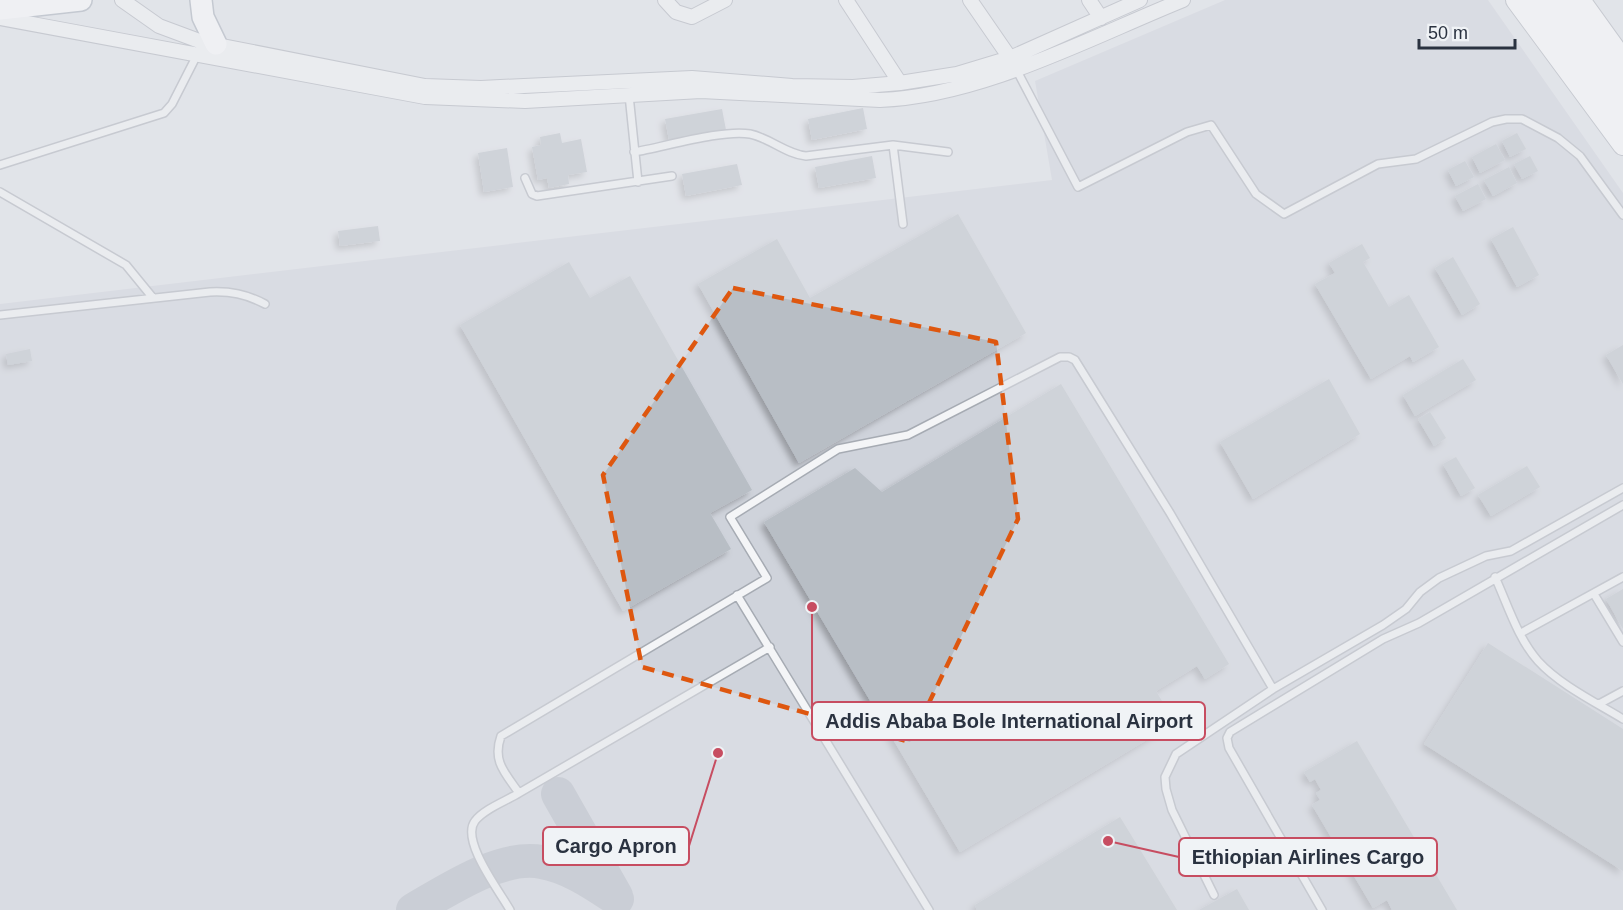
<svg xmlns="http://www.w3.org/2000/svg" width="1623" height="910" font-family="Arial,sans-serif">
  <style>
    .built { fill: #cfd3db }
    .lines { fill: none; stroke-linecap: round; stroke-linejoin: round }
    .taxiway { stroke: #aeb4be; stroke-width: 34 }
    .building { fill: #b8bec5; filter: url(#shadow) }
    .lane-casing { stroke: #a6abb3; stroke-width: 10 }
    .street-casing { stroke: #a6abb3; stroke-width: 16 }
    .secondary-casing { stroke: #a6abb3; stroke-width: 22 }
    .primary-casing { stroke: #a1a9b4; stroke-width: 24 }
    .highway-casing { stroke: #89929f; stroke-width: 28 }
    .lane { stroke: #f4f5f7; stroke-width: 7 }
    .street { stroke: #f4f5f7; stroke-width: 14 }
    .secondary { stroke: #fff; stroke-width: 20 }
    .primary { stroke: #fff; stroke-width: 21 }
    .highway { stroke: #fff; stroke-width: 26 }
    .marked { fill: none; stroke: #de570f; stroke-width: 4.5; stroke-dasharray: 12 8; stroke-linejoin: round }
    .leader { fill: none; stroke: #c74d61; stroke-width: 2 }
    .callout-dot { fill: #c74d61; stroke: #f0f3f6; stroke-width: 2 }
    .callout { fill: #f0f3f6; stroke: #c74d61; stroke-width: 2 }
    .callout-label { font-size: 20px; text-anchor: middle; font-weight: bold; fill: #2a3240 }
  </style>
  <defs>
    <filter id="shadow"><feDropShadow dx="-4" dy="4" stdDeviation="3" flood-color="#0004"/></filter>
  </defs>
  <rect width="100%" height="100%" fill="#e1e4e9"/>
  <path class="built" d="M1225,0H1488L1623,193V910H0V304L1052,180L1035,81Z"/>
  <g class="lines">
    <path class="taxiway" d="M558,794L616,896
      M413,910C448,890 501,854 542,862C570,867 594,884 617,899"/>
  </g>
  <path class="building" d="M863,108L867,129L812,140L808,119Z
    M722,109L726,130L669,140L665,119Z
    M560,133L562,143L581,139L587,172L568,175L569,184L549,188L547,178L538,180L532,147L541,145L540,137Z
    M1517,133L1526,149L1510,157L1502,141Z
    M1496,144L1505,160L1480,173L1472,157Z
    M507,148L513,187L484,192L478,153Z
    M872,156L876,178L819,188L815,167Z
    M1530,156L1538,171L1522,179L1514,164Z
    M1465,161L1474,177L1456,186L1448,170Z
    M737,164L742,185L686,196L682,174Z
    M1509,167L1517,183L1493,196L1484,180Z
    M1478,184L1486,199L1463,211L1455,196Z
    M958,214L1026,333L799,463L698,284L777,239L810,298Z
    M378,226L380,241L340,246L338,231Z
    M1513,227L1539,275L1517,287L1491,239Z
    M1362,244L1370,258L1363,262L1389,307L1409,295L1439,347L1413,362L1410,356L1371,379L1315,284L1335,273L1329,263Z
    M1453,257L1480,304L1462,315L1435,268Z
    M569,262L590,298L630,276L752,490L710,513L731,549L623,611L460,325Z
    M1623,345V384L1606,355Z
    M30,349L32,361L8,365L6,354Z
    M1463,359L1476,380L1415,416L1403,395Z
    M1329,379L1360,434L1253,499L1220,442Z
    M1061,384L1229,664L1205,679L1197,666L1156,691L1175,723L960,852L764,522L855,468L882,492Z
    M1430,412L1446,438L1434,446L1418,419Z
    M1456,457L1475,488L1461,496L1443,464Z
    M1527,466L1540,487L1491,516L1478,495Z
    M1623,589V629L1606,599Z
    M1488,643L1623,729V871L1424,744Z
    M1357,741L1457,910H1392L1387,900L1373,908L1312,805L1320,800L1316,793L1321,790L1315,779L1310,782L1304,772Z
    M1120,817L1177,910H977L975,905Z
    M1237,889L1249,910H1199Z"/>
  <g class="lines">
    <g class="lane-casing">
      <path id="lane" d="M1016,69L1078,187L1187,132L1211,125L1256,194L1284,214L1378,164L1416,159L1492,122L1506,119H1522L1558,138L1580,156L1623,215
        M629,95L638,182
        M893,145L903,224
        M634,152C664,147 723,129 750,134C770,138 786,154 806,156L893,145L948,152
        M0,165L164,113L172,104L197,55
        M525,178L532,194L537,196L672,176
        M0,192L126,265L153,298
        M0,315L210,292C230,291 246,294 265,304
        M1495,577C1507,603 1518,639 1538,661C1560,685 1595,702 1623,719
        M1594,594L1623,642
        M737,595L929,910
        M1521,633L1623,577
        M1599,704L1623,691
        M519,793L770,647
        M1214,895L1172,810L1166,789L1165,777L1176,754L1273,689L1383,625L1406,609L1420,592L1439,578L1486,556L1511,551L1623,488
        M510,910C500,892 460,840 475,821C484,809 506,801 519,793C505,773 492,761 501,736L767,578L730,517L838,449L908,435L1060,357H1069L1075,360L1170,513L1273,689
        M1322,910L1229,748L1227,738L1230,732L1383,639L1419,623L1623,505"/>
    </g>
    <g class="street-casing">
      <path id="street" d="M122,0L159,26L202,42L425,86L481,88L692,78L792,86L853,87L900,83L957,74L1010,58L1140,0
        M665,0L676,12L692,17L725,0
        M846,0L900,83
        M970,0L1010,58
        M1089,0L1101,18
        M0,18L425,97L525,101L701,91L880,100C982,96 1089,38 1183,0"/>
    </g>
    <g class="secondary-casing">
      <path id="secondary" d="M1516,0L1623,145
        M1580,0L1623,60"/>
    </g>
    <g class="primary-casing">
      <path id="primary" d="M201,0L203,17L216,44
        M0,9L81,0"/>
    </g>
    <g class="highway-casing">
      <path id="highway" d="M1537,0L1623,120
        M1561,0L1623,89"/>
    </g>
    <use href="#lane" class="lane"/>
    <use href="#street" class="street"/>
    <use href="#secondary" class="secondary"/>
    <use href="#primary" class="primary"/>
    <use href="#highway" class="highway"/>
  </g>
  <path d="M0 0H1623V910H0ZM733,288L996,342L1018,519L910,742L642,667L603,475Z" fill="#e1e4e9" fill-opacity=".55" fill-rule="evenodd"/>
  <path class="marked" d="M733,288L996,342L1018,519L910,742L642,667L603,475Z"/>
  <path class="leader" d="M812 607L812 721M718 753L689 846M1108 841L1179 857"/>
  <g class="callout-dot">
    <circle cx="812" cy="607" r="6"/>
    <circle cx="718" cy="753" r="6"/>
    <circle cx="1108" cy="841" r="6"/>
  </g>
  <g class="callout">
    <rect x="812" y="702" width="393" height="38" rx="6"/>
    <rect x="543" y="827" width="146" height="38" rx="6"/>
    <rect x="1179" y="838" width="258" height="38" rx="6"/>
  </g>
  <g class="callout-label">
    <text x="1009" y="728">Addis Ababa Bole International Airport</text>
    <text x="616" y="853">Cargo Apron</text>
    <text x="1308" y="864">Ethiopian Airlines Cargo</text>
  </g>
  <path d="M1419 39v9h96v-9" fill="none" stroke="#2a3240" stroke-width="3"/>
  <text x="1428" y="39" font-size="18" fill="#2a3240" stroke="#f0f3f6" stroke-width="4.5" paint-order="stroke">50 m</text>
</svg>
